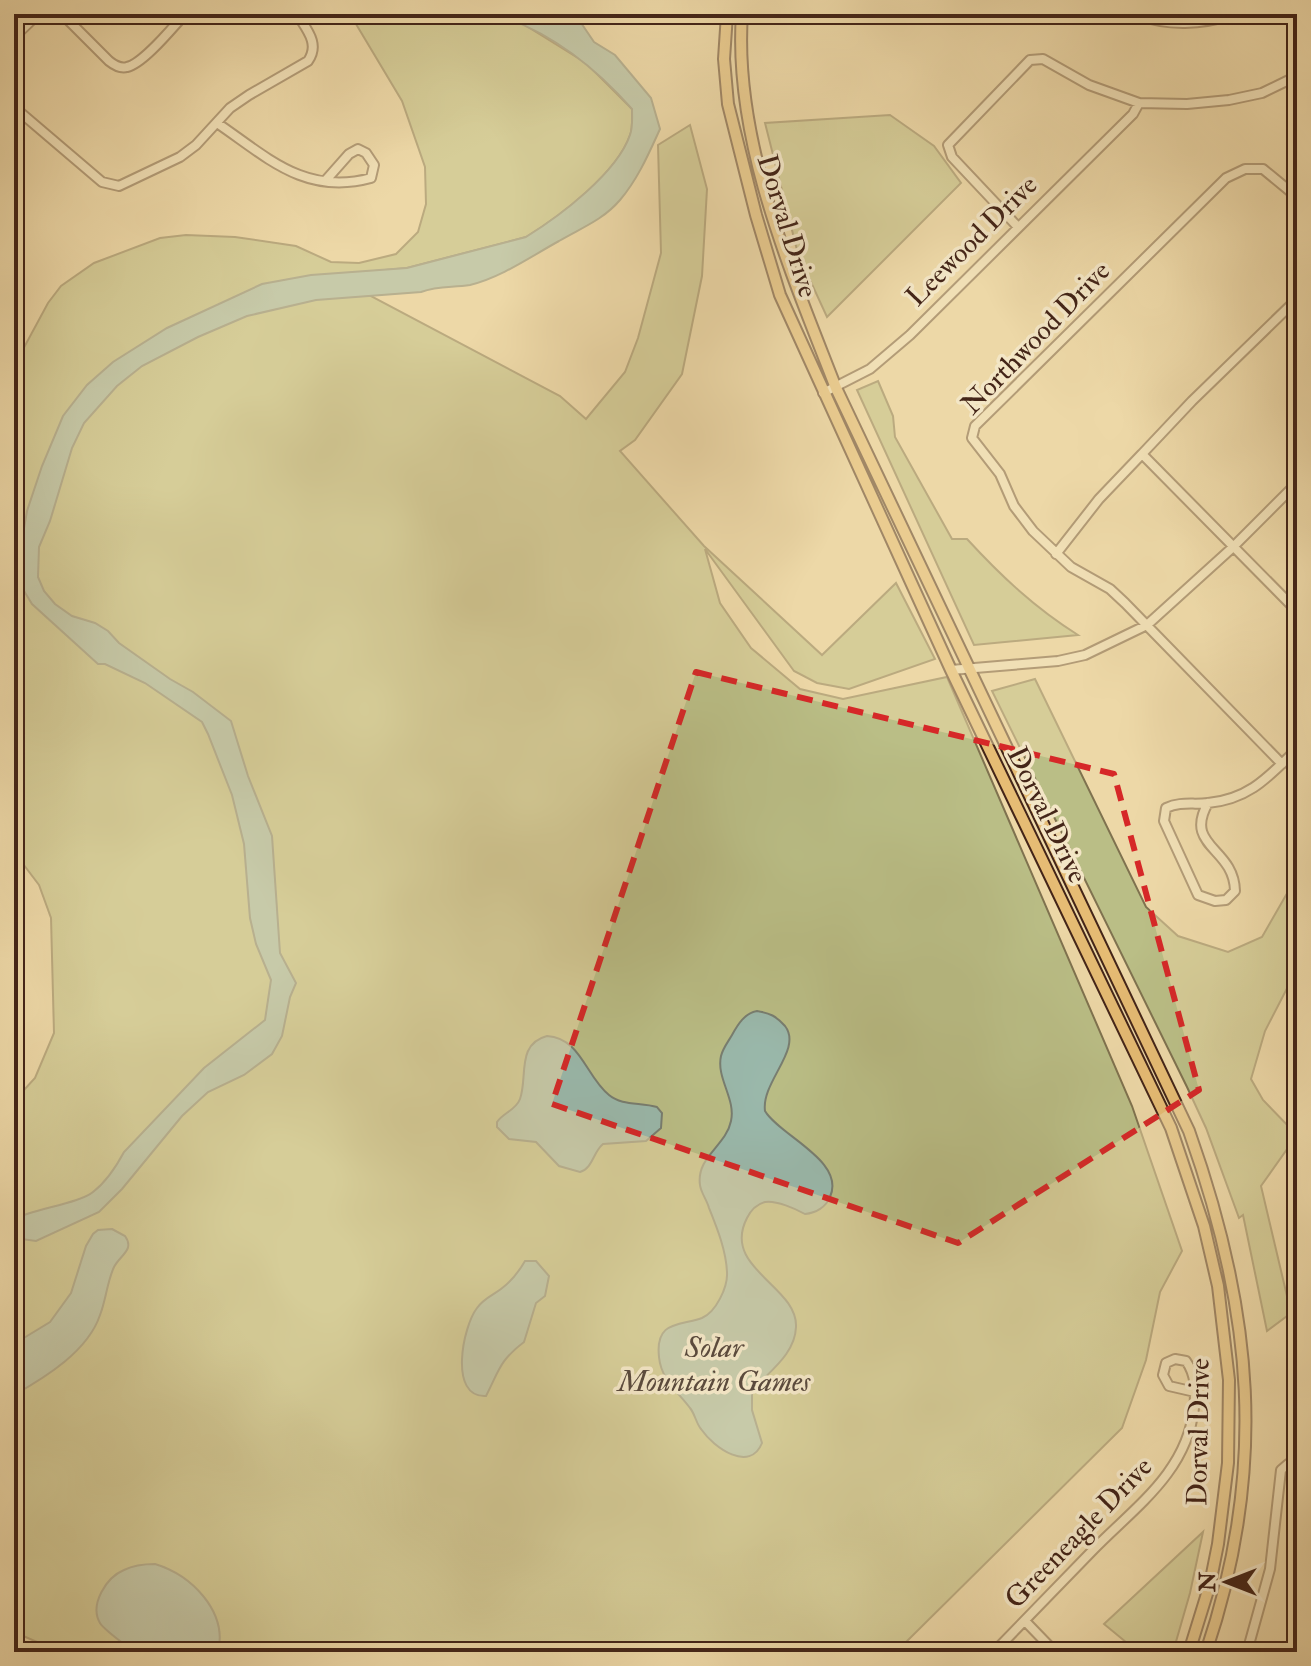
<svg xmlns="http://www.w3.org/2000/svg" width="1311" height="1666" font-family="'IM FELL Double Pica',serif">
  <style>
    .green { fill: #babe86; stroke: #7f724f; stroke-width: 2 }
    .water { fill: #9ab9ac; stroke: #787e71; stroke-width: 2 }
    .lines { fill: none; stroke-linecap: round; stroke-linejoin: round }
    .minor-casing { stroke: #6e523c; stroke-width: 12 }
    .major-casing { stroke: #442518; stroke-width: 14 }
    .minor { stroke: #f3e6c6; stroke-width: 8 }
    .major { stroke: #e6bc74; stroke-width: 10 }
    .marked { fill: none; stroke: #d62828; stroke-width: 6; stroke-dasharray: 16 10; stroke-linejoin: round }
    .labels { text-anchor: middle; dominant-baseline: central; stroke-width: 7; stroke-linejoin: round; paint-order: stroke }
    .street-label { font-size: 28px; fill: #442518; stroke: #f3e6c6 }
    .water-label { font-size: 30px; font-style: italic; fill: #5a4a3d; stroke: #f3e6c6 }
  </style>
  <rect width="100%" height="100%" fill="#edd8a7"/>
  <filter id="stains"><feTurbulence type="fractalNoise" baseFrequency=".0025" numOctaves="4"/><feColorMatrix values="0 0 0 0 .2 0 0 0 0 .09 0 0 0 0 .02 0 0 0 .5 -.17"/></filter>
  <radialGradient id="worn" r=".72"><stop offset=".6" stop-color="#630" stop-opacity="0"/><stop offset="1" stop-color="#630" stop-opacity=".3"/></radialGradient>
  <path class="green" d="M350,14H495L520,22L586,63L632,109C632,117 633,128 630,135C617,173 560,216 526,237L407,268L331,275L560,396L586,419L625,372L638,338L661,253L658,145L690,125L707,189L702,276L682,374L635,440L620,451L704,546L822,655L896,583L935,659L849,689L817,683L794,671L705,549L720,603L751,648L800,689L843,699L947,677L1132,1106L1182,1251L1160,1292L1146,1360L1122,1428L896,1652H60L14,1632V1101L35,1078L54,1033L51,918L39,885L14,852V366L48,303L61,286L94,263L160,238L186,235L235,237L296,246L331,262L359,263L396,254L418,232L426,204L425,167L402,101Z
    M890,115L934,146L961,183L827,317L798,254L765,123Z
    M878,381L893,416L895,437L952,539H967C1001,576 1035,608 1078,635L974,645L857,390Z
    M1035,679L1146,907L1178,936L1228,952L1262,937L1297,876V969L1265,1031L1251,1079L1263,1100L1297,1135L1261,1186L1291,1313L1267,1331L1243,1215L1239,1218L1206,1128L1187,1087L992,691Z
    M1203,1532L1190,1593L1173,1652H1138L1104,1624Z"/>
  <path class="water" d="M495,14H575L594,42L615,55L651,98L660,129C649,153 638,179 620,200C603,220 581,228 559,241C530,257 502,277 470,285C452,288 439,285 421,292L316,300L247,316L198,337L142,366L117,386L84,423L72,448L50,521L39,547L38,577L44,591L55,604L72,616L95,623L108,631L119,643L170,679L193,692L231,721L248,776L272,836L280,953L296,983L290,997L282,1036L272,1054L244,1075L208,1092L182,1116L122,1189L99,1212L36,1241L14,1238V1219C34,1209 80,1203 93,1192C106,1182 116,1167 124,1152L204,1068L265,1020L271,980L256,944L250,918L244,844L232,795L208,734L202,722L145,683L105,664H98L32,604L21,586L19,557L27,511L42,466L63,416L87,385L113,362L167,328L262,284L311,275L407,268L526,237C560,216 617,173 630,135C633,127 632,117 632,109C595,67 549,31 495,14Z
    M757,1011C770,1013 776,1016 785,1026C803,1049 761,1082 765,1111C780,1136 846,1161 830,1197C826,1207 816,1213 805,1214C796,1209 776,1200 765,1202C757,1204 751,1210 747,1218C721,1268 798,1286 796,1327C795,1355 768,1372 752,1391V1410L762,1443C750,1473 714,1448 701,1429C696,1423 695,1414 690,1408C677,1391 661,1379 659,1357C655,1320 680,1326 702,1318C716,1312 728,1287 727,1272C726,1250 717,1228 709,1208C707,1200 701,1193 700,1185C696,1157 726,1146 731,1121C736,1099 716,1078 721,1056C723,1048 728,1042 732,1035C738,1024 745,1013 757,1011Z
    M547,1036C581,1038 586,1077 609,1095C622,1106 641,1102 657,1107L662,1113L661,1128L646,1141L603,1144C593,1152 593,1168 580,1172L559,1166L536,1142L509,1139L497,1127V1122C503,1113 516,1110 520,1099C528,1077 516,1044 547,1036Z
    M112,1229L125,1236C135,1250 120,1255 114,1267C107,1282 106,1300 100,1315C88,1351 46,1377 14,1395V1344L50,1322L71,1293L86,1246L93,1234L98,1230Z
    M525,1261H536L549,1276L545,1296L536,1303L524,1342C499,1361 499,1371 486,1396C448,1398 463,1326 477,1308C483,1299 493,1295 501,1289C512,1281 518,1273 525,1261Z
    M155,1564C191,1575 228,1611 218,1652H134C127,1646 104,1630 100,1623C89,1604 107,1577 124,1570C134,1565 144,1564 155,1564Z"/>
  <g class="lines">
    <g class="minor-casing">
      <path id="minor" d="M62,14L109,61C114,65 120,69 127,67C143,64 173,27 185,14
        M1134,14C1169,27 1201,25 1236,14
        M14,37L38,14
        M14,107L102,182L119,186L180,157L196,145L230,108L249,95L308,61C320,44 307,30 297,14
        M217,123C267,157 305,196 371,178L374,165L366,153L358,149L349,154L326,180
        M1017,226L952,157L948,145L1030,60L1043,59L1089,85L1139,103L1187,104L1229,100L1262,93L1297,76
        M1297,299L1192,401L1142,454L1297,611
        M823,393L870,369L910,335L1133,114L1139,103
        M1056,554L1099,499L1142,454
        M951,670L1058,661L1085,655L1147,625L1232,548L1297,483
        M1282,764L1125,603L1110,589L1071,567L1033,531L1014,506L1000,474L972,438L975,426L1226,178L1245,169H1263L1297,197
        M1208,803C1183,847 1234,847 1235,891L1226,900L1215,901L1198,895L1164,821L1166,808C1181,801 1193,805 1208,803C1250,799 1269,776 1297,749
        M1297,1284L1293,1288V1298L1297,1301
        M1025,1621L1055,1652
        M994,1652C1027,1618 1060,1584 1093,1550C1135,1507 1187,1472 1194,1408C1196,1391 1196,1375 1186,1361L1175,1359L1166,1363L1163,1375L1169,1386L1195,1392
        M1247,1652L1270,1569L1281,1470L1288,1464L1297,1463"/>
    </g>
    <g class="major-casing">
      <path id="major" d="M727,14L724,59L728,104L756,215L780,295L951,670L1171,1128L1204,1226L1218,1286L1229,1380L1228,1463L1218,1544L1210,1584L1189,1652
        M742,14C733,140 791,272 836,388L1189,1131C1253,1311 1268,1468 1206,1652"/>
    </g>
    <use href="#minor" class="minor"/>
    <use href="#major" class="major"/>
  </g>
  <path d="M0 0H1311V1666H0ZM696,672L1114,774L1199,1090L958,1243L552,1104Z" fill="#edd8a7" fill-opacity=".55" fill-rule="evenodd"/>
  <path class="marked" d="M696,672L1114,774L1199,1090L958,1243L552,1104Z"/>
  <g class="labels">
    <g class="street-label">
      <text transform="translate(787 226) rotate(73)">Dorval Drive</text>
      <text transform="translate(972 241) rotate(-45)">Leewood Drive</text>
      <text transform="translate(1036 338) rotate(-46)">Northwood Drive</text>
      <text transform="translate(1047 815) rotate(64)">Dorval Drive</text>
      <text transform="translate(1199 1432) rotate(-89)">Dorval Drive</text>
      <text transform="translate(1079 1533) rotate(-46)">Greeneagle Drive</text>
    </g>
    <g class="water-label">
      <text x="714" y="1347">Solar<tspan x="714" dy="34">Mountain Games</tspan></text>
    </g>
  </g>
  <rect width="1311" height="1666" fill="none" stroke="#edd8a7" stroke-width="48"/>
  <rect x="16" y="16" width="1279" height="1634" fill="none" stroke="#442518" stroke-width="4"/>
  <rect x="24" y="24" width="1263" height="1618" fill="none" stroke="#442518" stroke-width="2"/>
  <g transform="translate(1227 1582) rotate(270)" stroke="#f3e6c6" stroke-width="6" paint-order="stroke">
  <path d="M0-6L14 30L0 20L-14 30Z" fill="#442518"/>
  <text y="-12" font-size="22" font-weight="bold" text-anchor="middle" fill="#442518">N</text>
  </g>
  <rect width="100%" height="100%" filter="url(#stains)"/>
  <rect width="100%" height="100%" fill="url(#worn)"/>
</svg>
